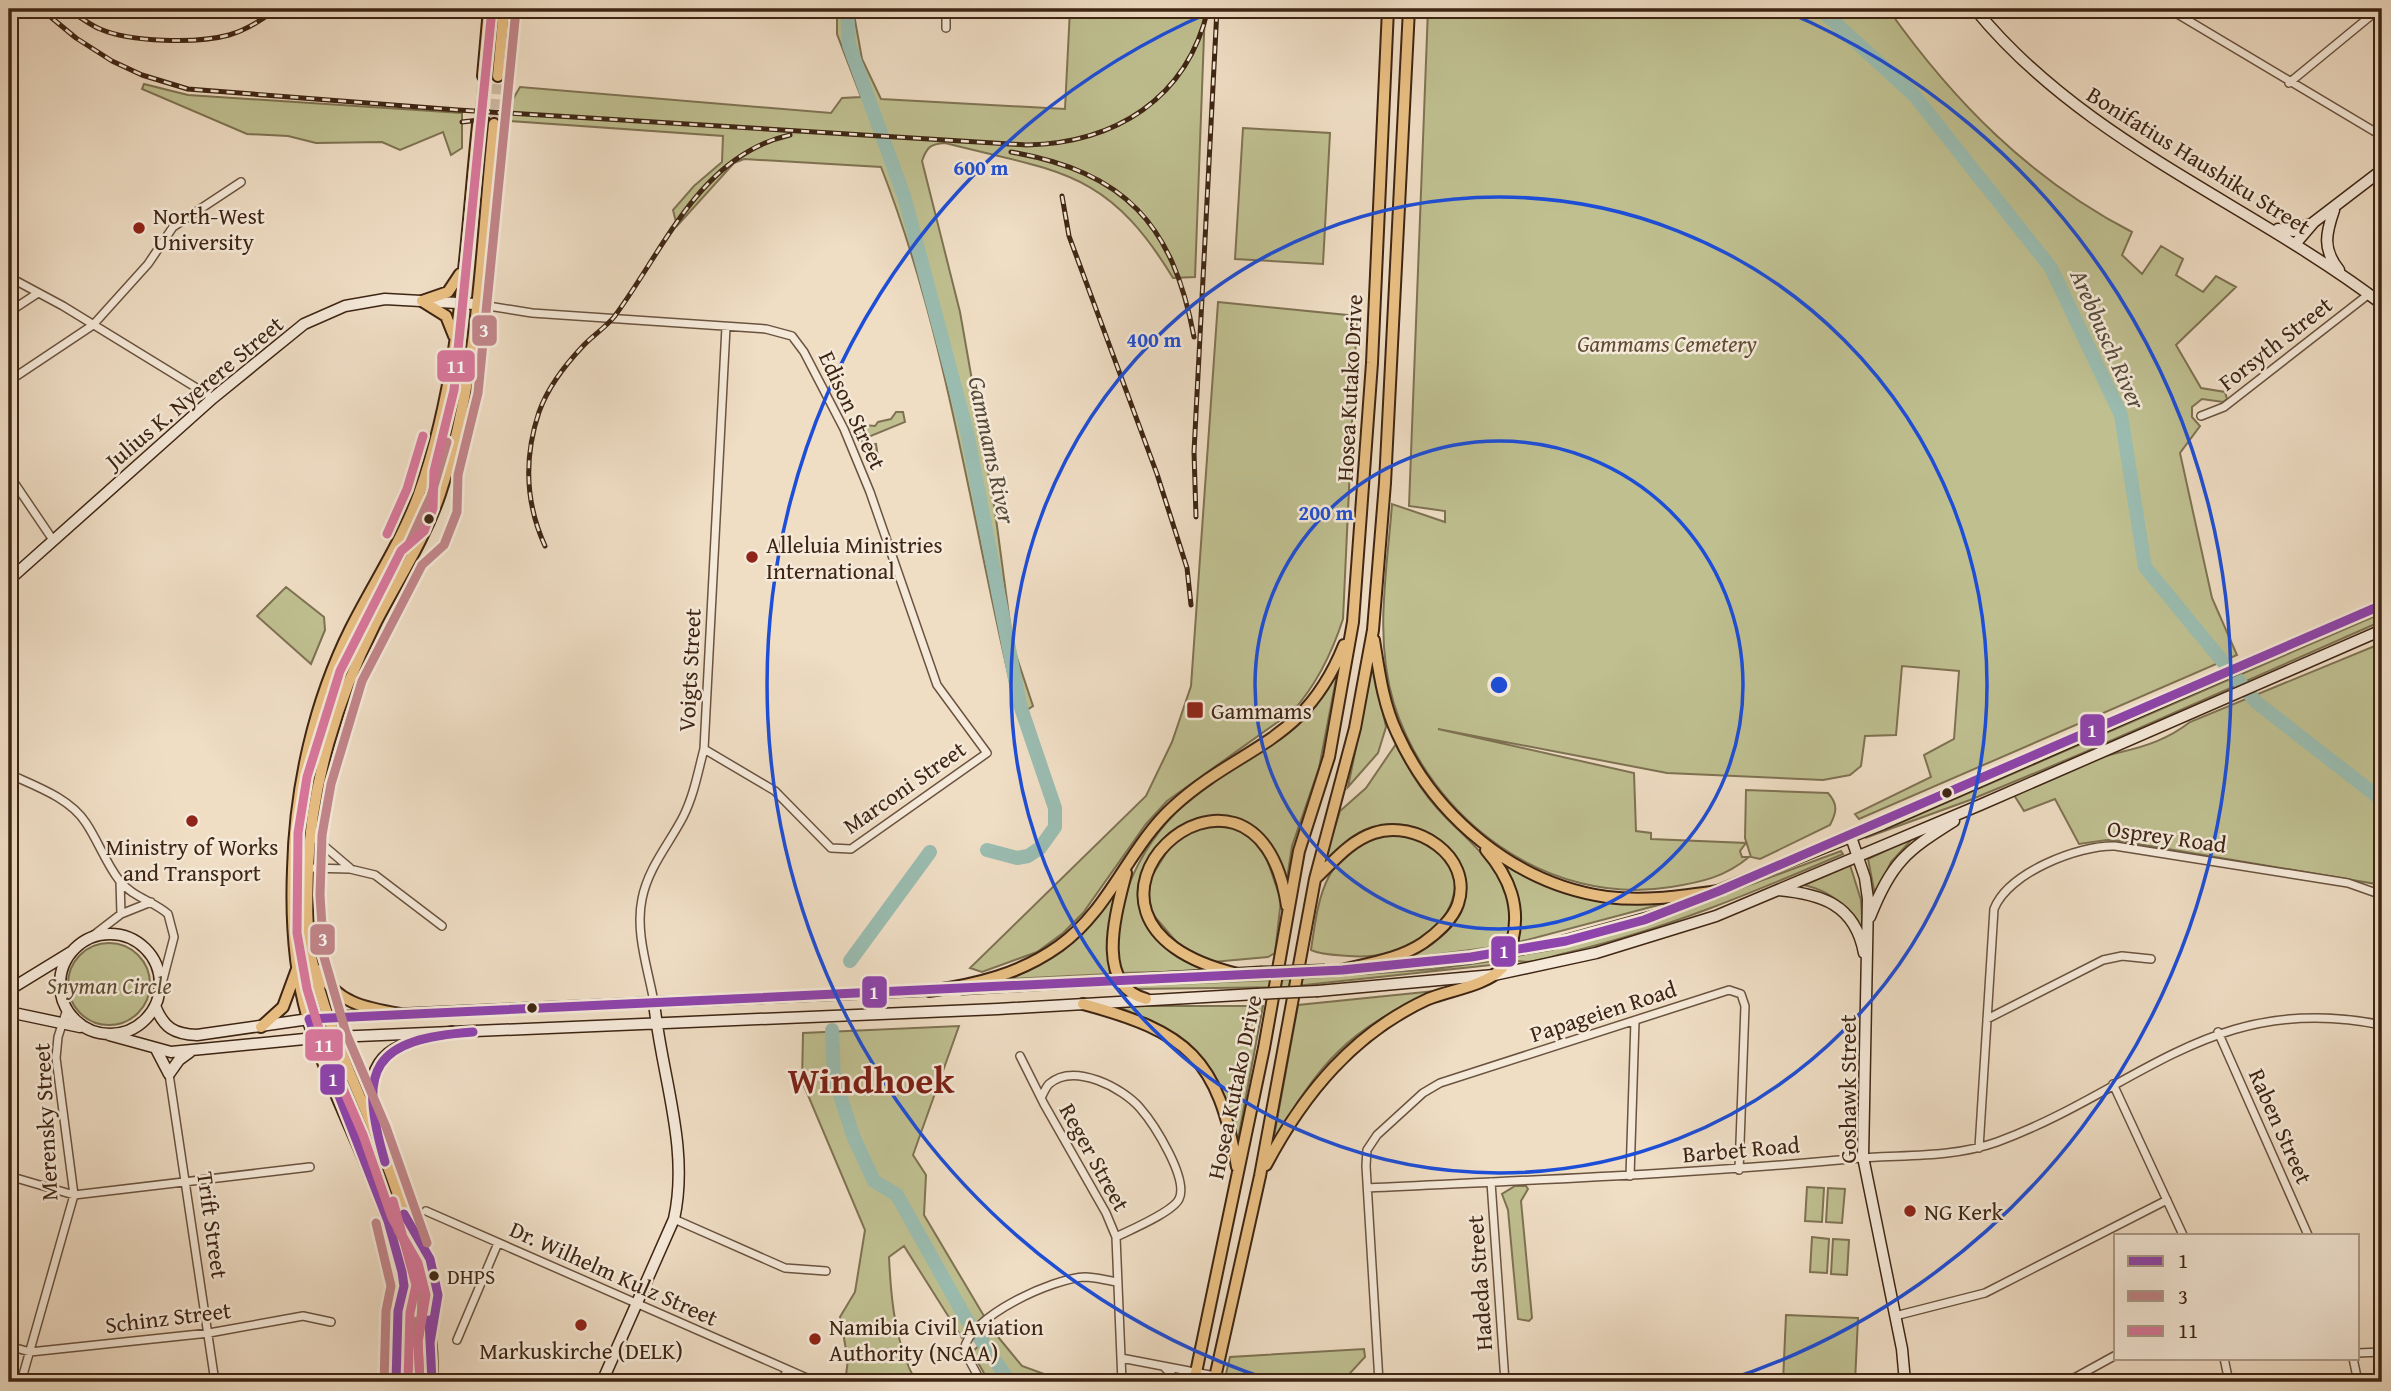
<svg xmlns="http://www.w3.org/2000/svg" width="2391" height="1391" font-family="'Gentium Book Plus',serif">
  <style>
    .green { fill: #bfbf90; stroke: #7e7252; stroke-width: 2 }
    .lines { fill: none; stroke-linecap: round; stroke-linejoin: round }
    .river { stroke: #9abcb0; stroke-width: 14 }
    .primary-tunnel { stroke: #ccb8a1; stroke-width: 10; stroke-dasharray: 10 5; stroke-linecap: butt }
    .street-casing { stroke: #6a533f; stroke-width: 10 }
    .secondary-casing { stroke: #3e2513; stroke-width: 13 }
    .primary-casing { stroke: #3e2513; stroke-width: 14 }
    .street { stroke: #f5e9d9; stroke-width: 7 }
    .secondary { stroke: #f5e9d9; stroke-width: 10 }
    .primary { stroke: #e8be82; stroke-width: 10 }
    .rail-casing { stroke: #3e2513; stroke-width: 5 }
    .rail { stroke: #f5e9d9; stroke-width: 2.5; stroke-dasharray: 8; stroke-linecap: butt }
    .secondary-bridge-casing { stroke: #3e2513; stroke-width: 13; stroke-linecap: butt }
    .secondary-bridge { stroke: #f5e9d9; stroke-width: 10 }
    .bus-1-casing { stroke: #f5e9d9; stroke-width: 14 }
    .bus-2-casing { stroke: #f5e9d9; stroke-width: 14 }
    .bus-3-casing { stroke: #f5e9d9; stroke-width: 14 }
    .bus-1 { stroke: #8e44ad; stroke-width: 9 }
    .bus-2 { stroke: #c2868b; stroke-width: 9 }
    .bus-3 { stroke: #d8779c; stroke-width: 9 }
    .ring { fill: none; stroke: #1d4ed8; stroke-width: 3.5 }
    .poi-dot { fill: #8f2418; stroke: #f5e9d9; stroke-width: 2.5 }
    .bus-dot { fill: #3e2513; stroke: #f5e9d9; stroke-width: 2.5 }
    .labels { text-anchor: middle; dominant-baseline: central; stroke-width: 5; stroke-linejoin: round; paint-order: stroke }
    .bus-label { font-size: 21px; fill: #3e2513; stroke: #f5e9d9; text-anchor: start }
    .street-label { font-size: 23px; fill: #3e2513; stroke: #f5e9d9 }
    .poi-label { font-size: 23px; fill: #3e2513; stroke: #f5e9d9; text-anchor: start }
    .park-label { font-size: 23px; font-style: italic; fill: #5e4c32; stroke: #f5e9d9 }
    .water-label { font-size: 24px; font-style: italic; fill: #554b3a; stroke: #f5e9d9 }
    .town-label { font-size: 37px; font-weight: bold; fill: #7a1f14; stroke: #f5e9d9 }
    .centre { fill: #1d4ed8; stroke: #f5e9d9; stroke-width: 3.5 }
    .ring-label { font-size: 21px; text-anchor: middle; font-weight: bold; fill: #1d4ed8; stroke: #f5e9d9; stroke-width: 5; stroke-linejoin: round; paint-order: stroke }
    .line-badge { stroke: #f5e9d9; stroke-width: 2.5 }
    .badge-label { font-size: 19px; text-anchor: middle; font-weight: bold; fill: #fff }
  </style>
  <rect width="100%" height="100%" fill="#efddc4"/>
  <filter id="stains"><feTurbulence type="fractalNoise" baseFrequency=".00286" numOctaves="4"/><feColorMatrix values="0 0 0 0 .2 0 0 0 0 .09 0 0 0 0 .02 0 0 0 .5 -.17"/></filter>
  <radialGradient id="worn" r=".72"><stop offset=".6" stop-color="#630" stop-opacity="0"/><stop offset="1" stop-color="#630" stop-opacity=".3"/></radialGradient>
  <path class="green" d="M837,9H853L862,59L881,99L1065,109L1070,9H1205L1195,277L1173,278C1107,169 1059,172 945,143C930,144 927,147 922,161L960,312L995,511L1013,646L1033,706L1018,716C973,533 950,343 881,167L744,159L734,163L677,226L673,210L694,186L722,162L723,136L510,121L513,99L520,87L831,113L842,98L861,97L837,34Z
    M1428,9H1888C1954,102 2030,179 2132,232L2122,255L2142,274L2161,246L2183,259L2176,275L2203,292L2216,276L2236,287L2176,345L2201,388L2225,392L2227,399L2223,402L2202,399L2192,407V417L2200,426L2180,453L2212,598L2237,655L1859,819L1855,814L1931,777L1924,755L1954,739L1959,671L1902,666L1896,735L1865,736L1861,766L1850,775L1823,780L1667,773L1438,729L1634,773L1636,831L1651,833V839L1746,843L1740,851L1742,857H1749C1725,877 1702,882 1671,887C1548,907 1431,820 1394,704C1374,639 1387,571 1392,504L1445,522V511L1409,506Z
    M144,84L188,95L462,113V148L451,155L443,132L400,150L382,142L316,143L288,136L247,134L142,89Z
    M1243,128L1330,133L1323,264L1235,259Z
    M1218,302L1357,316L1343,619C1332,653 1317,684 1293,711L1167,801L1146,824L1083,913L1063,933L1037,952L982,972L970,968L1146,796L1172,742L1191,686Z
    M896,412H903L905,422L868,437L870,445L876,444L878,457L868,460L858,430L864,425L875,426L878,422L891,419Z
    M286,587L324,617L325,630L311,664L257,616Z
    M2382,613V621L2083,753L1970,800L1865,838Z
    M2382,643V885L2120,841L2107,840L2079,844L2055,799L2024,811L2014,795C2044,783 2091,758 2121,752C2147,746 2168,739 2190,722Z
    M1373,664L1386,727L1378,753L1348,787Z
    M1338,669L1319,768L1292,846L1287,879C1279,862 1272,842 1256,830C1182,772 1064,915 1207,971L1120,973C1107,904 1144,837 1196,794C1256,744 1299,749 1338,669Z
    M1396,744C1407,767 1420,789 1437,808C1462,836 1496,860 1509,896C1515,911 1511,929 1509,945L1401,959C1416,951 1434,943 1447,931C1497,879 1439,813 1377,826C1355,830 1340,847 1324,861L1340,811L1366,788Z
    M1746,790L1828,793C1838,804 1837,812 1830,825L1760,859L1751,857L1745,838Z
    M1209,826L1236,828L1263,848L1281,900L1275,953L1268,957L1213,962L1185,952L1149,910L1147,884L1171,845L1192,831Z
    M1386,834C1504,839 1457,965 1348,956C1335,955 1322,955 1311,950C1319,894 1324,852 1386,834Z
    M1914,837L1891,862L1875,895L1868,859Z
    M1841,851L1843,854C1752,893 1663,930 1566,953C1551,956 1530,966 1514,960L1517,956L1652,921Z
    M1500,860C1552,893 1604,903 1666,903L1519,942L1518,897Z
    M1850,865L1861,900L1863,932C1848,909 1835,892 1804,885Z
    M1118,887L1108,936L1110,974L1010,979C1059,959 1087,929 1118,887Z
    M68 984a41 41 0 1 1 82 0a41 41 0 1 1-82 0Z
    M1500,960L1491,965L1286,987L1136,989L1126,986L1295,979L1435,969Z
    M1435,991C1346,1031 1322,1060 1273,1142L1298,1005Z
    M1117,1006H1263L1238,1139L1226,1103L1208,1070L1143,1018Z
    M959,1026L913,1155L926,1175L924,1215L984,1316L962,1338L904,1246L889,1257C891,1301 895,1343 916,1382H845L848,1360L840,1317L855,1292L865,1230L802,1081L803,1033Z
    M1515,1186H1526L1528,1189L1521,1201L1532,1318L1529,1321L1518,1319L1508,1210L1502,1194Z
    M1807,1187L1824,1188L1822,1222L1805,1221Z
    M1828,1188L1845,1189L1842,1223L1826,1222Z
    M1812,1237L1829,1239L1827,1273L1810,1272Z
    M1833,1239L1849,1240L1847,1275L1831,1274Z
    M1786,1315L1858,1318L1855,1382H1783Z
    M994,1332L1022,1366L1066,1382H989L972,1352Z
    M1364,1349L1365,1357L1342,1382H1224L1230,1357Z"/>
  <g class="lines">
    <path class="river" d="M847,9L849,45L904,196L967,432L1020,705L1055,808V827L1040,848L1028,856L1017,858L987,850
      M1820,9L1914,95L2051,268L2121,415L2145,567L2256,702L2382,800
      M850,961L930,852
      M832,1030L834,1077L854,1138L874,1181L897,1195L965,1317L1010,1382"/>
    <path class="primary-tunnel" d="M494,124L498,76
      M478,125L483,76"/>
    <g class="street-casing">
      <path id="street" d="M2169,9L2382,136
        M946,28V9
        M2289,83L2379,9
        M9,277L63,306L213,398
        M476,304L532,313L766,329L792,336L804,352L844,429L870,492L937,685L987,753L851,849L831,848L775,791L704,749
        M9,312L38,293
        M9,381L93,325L148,264L173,227L241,182
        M2201,416L2224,407L2369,294
        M9,475L53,540
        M9,774C35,786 70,798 86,823C98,841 106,863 119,880C132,897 153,901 168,914L174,937L160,991
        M310,834L350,868
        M308,868L350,869L375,875L442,926
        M121,914L151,902
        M86,941L121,914L120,881
        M654,1002C648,969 635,932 642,899C648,868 669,844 683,817C694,795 698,772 704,749L726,327
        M1987,1019L2103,960L2122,956L2151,959
        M2218,1032L2308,1235
        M1020,1056L1044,1104L1106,1213L1116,1237L1122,1382
        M169,1074L215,1382
        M2113,1084L2183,1235
        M1041,1098C1043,1094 1046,1087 1049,1084C1074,1062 1123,1088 1140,1108C1154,1124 1189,1179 1179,1199C1173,1212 1130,1230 1116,1237
        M1979,1148L1994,909C2008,873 2078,845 2115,846L2348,883L2382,895
        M9,1176L74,1195L310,1167
        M1630,1176L1635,1021
        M1491,1182L1505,1382
        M1368,1188C1529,1180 1690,1174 1850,1159C1900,1154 1949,1159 1997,1142C2138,1090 2214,990 2382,1025
        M426,1211L816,1382
        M674,1219L785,1268L826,1271
        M1895,1316L1985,1293L2167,1200
        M457,1340L498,1243
        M9,1346L30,1352L209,1333L303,1316L331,1322
        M2358,1353L2382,1352
        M1121,1358L1215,1376
        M2224,1358L2229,1382
        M2353,1358L2358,1382
        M1165,1368L1179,1382
        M21,1382L74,1195L56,1058L58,1037L67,1009
        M782,1382L787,1370
        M981,1382L964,1350C969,1316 1054,1278 1085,1277C1096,1277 1108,1281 1118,1282
        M1379,1382L1366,1166L1367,1150L1377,1135L1423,1093L1440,1083L1729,990L1741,994L1745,1006L1739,1170
        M2067,1382L2116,1355"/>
    </g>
    <g class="secondary-casing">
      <path id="secondary" d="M1975,9C2083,142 2248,202 2382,304
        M2334,210C2326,233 2322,249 2339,270
        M2278,229L2294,231L2310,224
        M2296,243L2314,222L2382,170
        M9,580L213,398L304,324L345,306L385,299L475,304
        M1851,837L1865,878L1868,899L1863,1157L1902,1349L1905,1382
        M1778,890C1821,894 1855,904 1864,953
        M1870,917C1891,863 1906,851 1954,821
        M60 984a50 50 0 1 1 100 0a50 50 0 1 1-100 0Z
        M1367,968L1469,958L1552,944L1657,915L1883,824L2382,605
        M962,989L1261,972
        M9,990L71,952
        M1318,991L1494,975L1596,953L1716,916L1980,805L2382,630
        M155,1006C164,1028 174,1034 197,1035L309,1019
        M9,1012L80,1027
        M329,1017L937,990
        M109,1035L171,1052L315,1038
        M334,1037L998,1009L1256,994
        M157,1051L169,1074L179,1060L190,1052
        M602,1382L674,1219C690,1147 661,1074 654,1002"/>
    </g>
    <g class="primary-casing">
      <path id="primary" d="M483,76L489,9
        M498,76L504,9
        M422,301L446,316L454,336
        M422,301L448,292L460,274
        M1374,640C1379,671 1383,704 1397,733C1435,817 1515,884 1607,897C1645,902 1682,896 1719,891
        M1126,873C1117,910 1093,985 1146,999
        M1316,878C1334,861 1350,841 1374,833C1415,819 1474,856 1458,904C1453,919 1436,934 1423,943C1399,959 1370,963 1342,970
        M318,970C337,1003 365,1008 400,1014
        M1238,974C1013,921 1256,702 1287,906
        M929,991C975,985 1020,974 1059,946C1109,911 1129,847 1173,807C1242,744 1304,745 1344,645
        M1083,1004C1188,1032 1218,1058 1237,1167
        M261,1027L283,1007L297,969
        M372,1116C364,1051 397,1043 452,1032
        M1266,1165C1304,1093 1354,1033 1428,999C1450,990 1486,986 1502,968C1507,961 1510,951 1512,943C1521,907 1510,878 1486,850
        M410,1382C410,1345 410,1307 402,1271C383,1183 334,1105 308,1019C294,971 291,919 293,869C295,787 314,702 351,628C373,584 402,541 419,494C461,376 465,249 478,125
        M432,1382C433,1294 406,1209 373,1128C350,1073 325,1019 312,961C306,932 307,899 308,869C311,785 337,699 375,624C397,581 424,541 440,494C479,376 481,247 494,124
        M1194,1382L1264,1048L1299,851L1329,757L1353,622L1372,363L1388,9
        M1214,1382L1260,1176L1315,879L1355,728L1373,630L1385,483L1409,9"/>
    </g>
    <use href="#street" class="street"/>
    <use href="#secondary" class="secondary"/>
    <use href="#primary" class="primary"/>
    <g class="rail-casing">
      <path id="rail" d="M41,9L76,38L112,61L142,75L188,89L458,110L1027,145C1115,143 1187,99 1208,9
        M67,9C78,15 88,24 100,29C130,42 196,44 229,35C246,30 262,20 276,9
        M462,122L488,119
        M1011,152C1125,172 1173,224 1194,337
        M1062,196L1069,236L1157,474L1187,568L1191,605
        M1196,517L1194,452L1217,9
        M545,546C525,502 524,457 539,412C548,387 565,365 583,346C592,336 605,328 614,317C664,250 700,155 790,135"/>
    </g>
    <use href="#rail" class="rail"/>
    <g class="secondary-bridge-casing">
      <path id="secondary-bridge" d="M1261,972L1325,970
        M1256,994L1318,991"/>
    </g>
    <use href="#secondary-bridge" class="secondary-bridge"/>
    <g class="bus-1-casing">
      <path id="bus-1" d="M385,1162C357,1067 373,1039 473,1032
        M404,1214L430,1259L438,1295L430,1343
        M429,1320L432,1382
        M396,1382L398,1311L404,1286L402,1272L388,1221L309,1019L1342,970L1471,957L1566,941L1644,920L1719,891L2382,605"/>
    </g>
    <g class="bus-2-casing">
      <path id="bus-2" d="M409,544L431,496L447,442
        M376,1223L391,1286L386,1311L384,1382
        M398,1230C423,1273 426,1293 418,1341
        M427,1243L386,1127L346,1033L324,957L320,895L322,835L331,784L362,681L422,565L444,545L457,512L458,475L478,393L516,10
        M417,1321L420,1382"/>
    </g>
    <g class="bus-3-casing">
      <path id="bus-3" d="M387,534L407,489L423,436
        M393,1201L416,1285L410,1313L408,1382
        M420,1382L418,1342L426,1295L418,1263L392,1218L363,1135L323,1042L307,989L297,933L298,833L307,777L340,671L401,551L424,531L433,508L434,471L454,390L492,9"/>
    </g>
    <use href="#bus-1" class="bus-1"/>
    <use href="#bus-2" class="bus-2"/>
    <use href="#bus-3" class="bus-3"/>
  </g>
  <g class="ring">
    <circle cx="1499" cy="685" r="244"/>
    <circle cx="1499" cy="685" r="488"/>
    <path d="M1273 1381A732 732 0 0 1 1213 11M1785 11A732 732 0 0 1 1725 1381"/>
  </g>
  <g class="poi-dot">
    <circle cx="139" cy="228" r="7"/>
    <circle cx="752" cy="557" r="7"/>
    <rect x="1186" y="701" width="18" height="18" rx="3.5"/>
    <circle cx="192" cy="821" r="7"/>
    <circle cx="1910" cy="1211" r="7"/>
    <circle cx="581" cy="1325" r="7"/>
    <circle cx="815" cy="1339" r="7"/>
  </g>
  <g class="bus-dot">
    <circle cx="429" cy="519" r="6"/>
    <circle cx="1947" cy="793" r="6"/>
    <circle cx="532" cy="1008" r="6"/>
    <circle cx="434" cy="1276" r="6"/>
  </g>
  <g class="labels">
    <g class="bus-label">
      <text x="447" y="1276">DHPS</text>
    </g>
    <g class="street-label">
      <text transform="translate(2199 160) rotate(32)">Bonifatius Haushiku Street</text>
      <text transform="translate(2275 343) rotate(-38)">Forsyth Street</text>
      <text transform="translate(1349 388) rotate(-87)">Hosea Kutako Drive</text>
      <text transform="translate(194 392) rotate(-40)">Julius K. Nyerere Street</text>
      <text transform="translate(853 410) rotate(65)">Edison Street</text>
      <text transform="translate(689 670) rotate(-87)">Voigts Street</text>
      <text transform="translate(904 787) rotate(-35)">Marconi Street</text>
      <text transform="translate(2167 836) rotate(8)">Osprey Road</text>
      <text transform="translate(1603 1011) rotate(-18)">Papageien Road</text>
      <text transform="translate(1234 1087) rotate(-78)">Hosea Kutako Drive</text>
      <text transform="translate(1847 1089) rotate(-90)">Goshawk Street</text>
      <text transform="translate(45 1122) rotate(-93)">Merensky Street</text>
      <text transform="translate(2281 1126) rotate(66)">Raben Street</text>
      <text transform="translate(1741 1149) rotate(-5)">Barbet Road</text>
      <text transform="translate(1095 1157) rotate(61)">Reger Street</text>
      <text transform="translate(213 1225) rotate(82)">Trift Street</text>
      <text transform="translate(614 1273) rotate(24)">Dr. Wilhelm Kulz Street</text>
      <text transform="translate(1479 1283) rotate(-94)">Hadeda Street</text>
      <text transform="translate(168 1317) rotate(-7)">Schinz Street</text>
    </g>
    <g class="poi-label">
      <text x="153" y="215">North-West<tspan x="153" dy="26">University</tspan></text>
      <text x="766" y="544">Alleluia Ministries<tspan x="766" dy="26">International</tspan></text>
      <text x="1211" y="710">Gammams</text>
      <text x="192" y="846" text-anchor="middle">Ministry of Works<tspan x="192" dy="26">and Transport</tspan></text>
      <text x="1924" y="1211">NG Kerk</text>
      <text x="829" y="1326">Namibia Civil Aviation<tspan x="829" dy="26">Authority (NCAA)</tspan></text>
      <text x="581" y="1350" text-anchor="middle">Markuskirche (DELK)</text>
    </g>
    <g class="park-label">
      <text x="1667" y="343">Gammams Cemetery</text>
      <text x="109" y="985">Snyman Circle</text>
    </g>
    <g class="water-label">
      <text transform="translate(2108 339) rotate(66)">Arebbusch River</text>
      <text transform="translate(992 450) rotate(78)">Gammams River</text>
    </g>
    <g class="town-label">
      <text x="871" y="1079">Windhoek</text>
    </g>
  </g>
  <circle cx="1499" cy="685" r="10" class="centre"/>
  <g class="ring-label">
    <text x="981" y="175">600 m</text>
    <text x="1154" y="347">400 m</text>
    <text x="1326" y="520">200 m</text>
  </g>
  <g class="line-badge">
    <rect x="471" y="314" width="27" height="33" rx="7" fill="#c2868b"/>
    <rect x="436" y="349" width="40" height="34" rx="7" fill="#d8779c"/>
    <rect x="2079" y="713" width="27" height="34" rx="7" fill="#8e44ad"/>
    <rect x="309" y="923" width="27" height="33" rx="7" fill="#c2868b"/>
    <rect x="1490" y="935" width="27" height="33" rx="7" fill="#8e44ad"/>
    <rect x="861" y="975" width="27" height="34" rx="7" fill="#8e44ad"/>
    <rect x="304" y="1028" width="40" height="34" rx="7" fill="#d8779c"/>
    <rect x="319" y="1063" width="27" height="33" rx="7" fill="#8e44ad"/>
  </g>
  <g class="badge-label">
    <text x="484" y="337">3</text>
    <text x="456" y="373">11</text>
    <text x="2092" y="737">1</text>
    <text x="323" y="946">3</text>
    <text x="1504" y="958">1</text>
    <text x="874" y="999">1</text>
    <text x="324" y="1052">11</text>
    <text x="333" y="1086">1</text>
  </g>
  <rect width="2391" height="1391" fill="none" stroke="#efddc4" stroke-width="35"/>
  <rect x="10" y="10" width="2370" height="1370" fill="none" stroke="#3e2513" stroke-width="3.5"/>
  <rect x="18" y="18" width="2356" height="1356" fill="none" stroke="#3e2513" stroke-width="2"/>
  <rect x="2114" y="1234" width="245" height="126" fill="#f5e9d9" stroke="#ac9b8a" stroke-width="2"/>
  <rect x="2128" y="1256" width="35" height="10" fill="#8e44ad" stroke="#ac9b8a" stroke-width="2"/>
  <text x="2178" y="1268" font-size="21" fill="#3e2513">1</text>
  <rect x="2128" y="1291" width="35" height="10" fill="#c2868b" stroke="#ac9b8a" stroke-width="2"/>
  <text x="2178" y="1304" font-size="21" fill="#3e2513">3</text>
  <rect x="2128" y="1326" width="35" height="10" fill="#d8779c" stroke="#ac9b8a" stroke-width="2"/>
  <text x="2178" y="1338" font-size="21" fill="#3e2513">11</text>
  <rect width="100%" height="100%" filter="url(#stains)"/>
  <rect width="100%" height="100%" fill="url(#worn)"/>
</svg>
